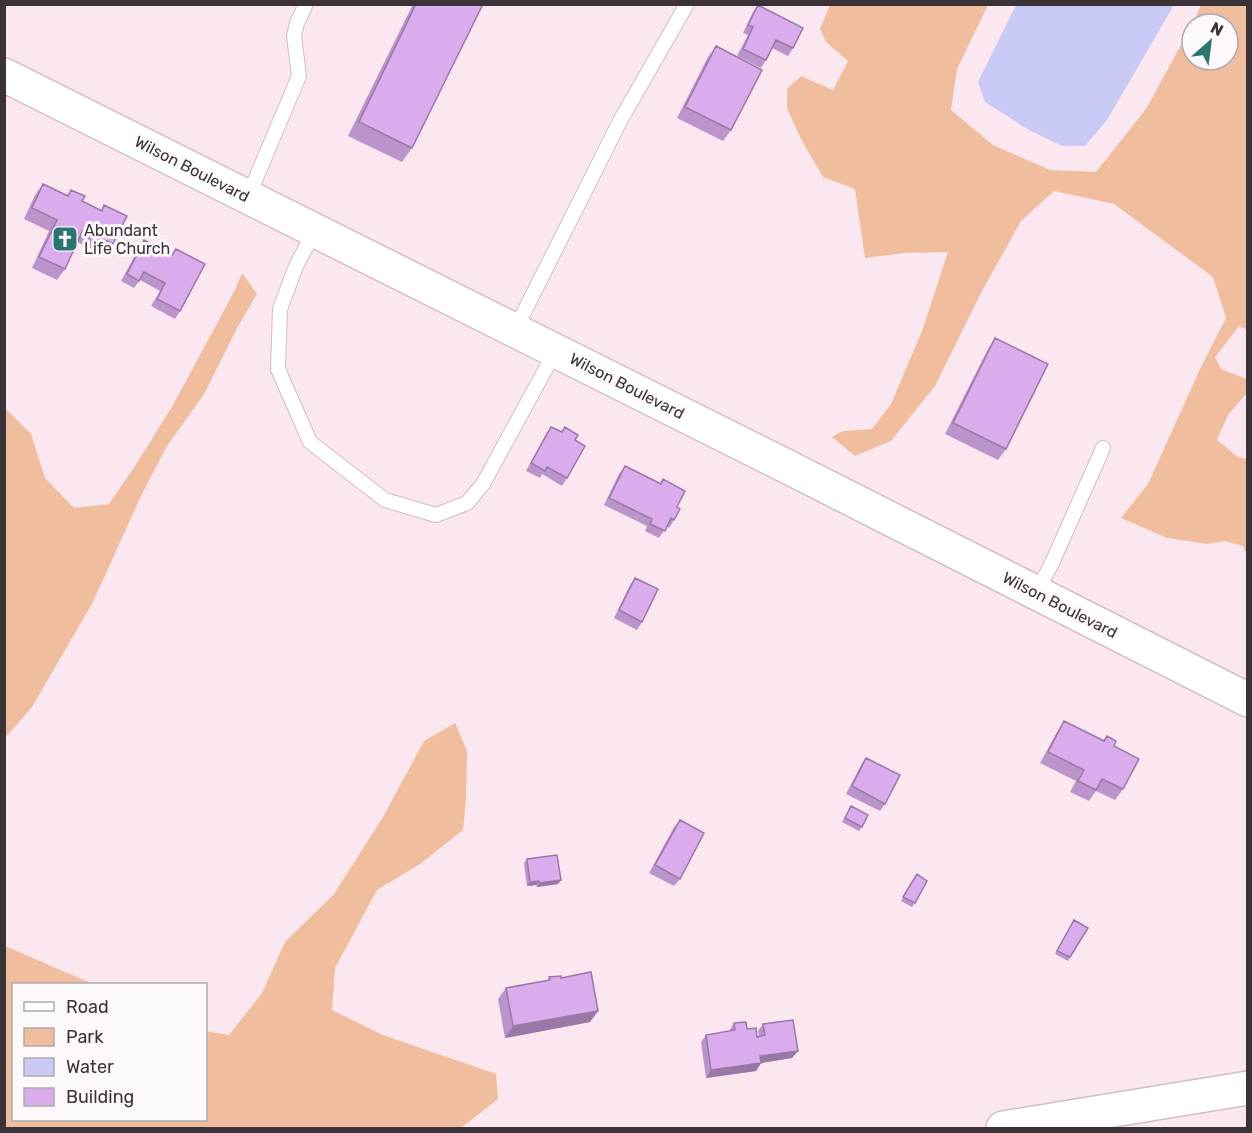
<svg xmlns="http://www.w3.org/2000/svg" width="1252" height="1133" font-family="Rubik,sans-serif">
  <style>
    .green { fill: #f0bd9f }
    .water { fill: #c9c9f6 }
    .lines { fill: none; stroke-linecap: round; stroke-linejoin: round }
    .service-casing { stroke: #d0bdc6; stroke-width: 16 }
    .secondary-casing { stroke: #d0bdc6; stroke-width: 36 }
    .service { stroke: #fff; stroke-width: 14 }
    .secondary { stroke: #fff; stroke-width: 33 }
    .wall { fill: #bc94cc }
    .shaded-wall { fill: #9978a6 }
    .building { fill: #dbaced; stroke: #9978a6; stroke-width: 1.5 }
    .labels { text-anchor: middle; dominant-baseline: central; stroke-width: 6; stroke-linejoin: round; paint-order: stroke }
    .street-label { font-size: 16px; fill: #3b3337; stroke: #fdf9fb }
    .poi-label { font-size: 16px; fill: #3b3337; stroke: #fdf9fb; text-anchor: start }
  </style>
  <rect width="100%" height="100%" fill="#fbe7f0"/>
  <path class="green" d="M830,5H988L957,69L951,110L993,145L1050,170L1096,172L1146,109L1192,25V60H1228V24H1193L1201,5H1247V330L1239,326L1215,357L1221,369L1247,379V396L1245,395L1228,415L1217,440L1238,457L1247,459V556L1243,546L1225,541L1207,544L1167,538L1121,518L1148,484L1201,367L1226,318L1213,277L1114,204L1054,191L1021,221L981,293L935,386L891,441L855,456L832,437L843,431L872,429L891,404L922,331L948,252L905,253L865,258L855,189L823,177L801,139L787,108V89L801,76L833,90L848,61L826,42L820,29Z
    M242,273L257,294L237,328L204,394L167,446L140,498L93,602L32,707L5,738V408L31,434L45,478L74,508L109,504L137,463L173,405L235,290Z
    M455,723L467,751L466,798L463,830L420,864L377,890L335,968L332,1010L383,1035L496,1074L498,1099L461,1128H5V946L93,984H14V1120H206V1031L229,1035L262,993L285,942L334,894L383,817L424,741Z"/>
  <path class="water" d="M1016,5V4L1174,5L1107,120L1085,146H1062L1029,130L985,102L978,82Z"/>
  <g class="lines">
    <g class="service-casing">
      <path id="service" d="M248,197L299,76L294,36L297,23L306,4
        M315,230L296,266L280,309L278,369L310,442L385,500L436,515L467,503L483,484L556,350
        M515,330L620,121L687,4
        M1036,593L1052,563L1103,448"/>
    </g>
    <g class="secondary-casing">
      <path id="secondary" d="M4,75L786,466L1248,700
        M1003,1128L1248,1088"/>
    </g>
    <use href="#service" class="service"/>
    <use href="#secondary" class="secondary"/>
  </g>
  <path class="wall" d="M413,4H483L412,148L402,162L348,136Z
    M758,5L793,48L788,56L772,48L766,60L761,68L737,56L748,35L743,33L753,12Z
    M716,46L731,130L723,141L677,118L708,57Z
    M43,184L67,195L71,190L82,201L101,210L104,205L113,244L106,255L77,242L65,269L57,280L32,268L49,231L24,219L35,195Z
    M144,240L172,255L176,249L180,311L175,319L151,306L160,291L140,280L134,288L121,281L139,248Z
    M995,338L1006,449L998,460L945,434L988,349Z
    M551,427L575,440L567,478L562,486L542,474L540,478L526,471L546,434Z
    M625,466L660,483L663,479L677,507L674,520L669,528L667,526L659,538L645,531L647,526L604,505L619,474Z
    M635,578L642,622L637,630L614,618L630,585Z
    M1064,721L1104,740L1107,736L1114,746L1123,789L1115,800L1096,791L1089,801L1070,792L1076,781L1040,763L1057,732Z
    M866,758L885,804L880,811L846,794L861,765Z
    M851,806L862,827L859,831L842,822Z
    M680,820V879L674,886L649,873L674,827Z
    M527,859L558,884L537,887L536,885L527,886L524,863Z
    M914,878L915,903L912,907L901,901Z
    M1074,920L1088,928L1068,961L1055,954Z
    M549,977L561,978L598,1011L590,1022L505,1038L498,999L506,988L548,980Z
    M734,1023L747,1029L757,1037L759,1036L758,1031L763,1024L798,1051L792,1058L761,1063L756,1071L706,1078L701,1042L706,1035L729,1031Z"/>
  <path class="shaded-wall" d="M561,880L558,884L537,887L539,883Z
    M539,881L536,885L527,886L530,882Z
    M598,1011L590,1022L505,1038L513,1026Z
    M798,1051L792,1058L755,1064L760,1056Z
    M761,1063L756,1071L706,1078L711,1070Z"/>
  <path class="building" d="M416,4H483L412,148L359,122Z
    M758,5L803,28L793,48L776,40L766,60L743,49L753,27L748,25Z
    M716,46L762,70L731,130L685,107Z
    M43,184L68,196L71,190L85,196L82,201L102,211L104,205L127,216L113,244L83,230L65,269L39,257L57,220L32,208Z
    M144,240L172,255L176,249L205,264L180,311L157,299L165,283L144,272L139,281L127,274Z
    M995,338L1048,364L1006,449L953,423Z
    M551,427L562,432L565,427L578,435L575,440L585,446L567,478L547,467L545,471L531,463Z
    M625,466L661,484L663,479L685,491L677,507L680,509L674,520L671,518L665,531L650,524L652,519L609,498Z
    M635,578L658,589L642,622L619,610Z
    M1064,721L1104,741L1107,736L1116,741L1114,746L1139,759L1123,789L1102,779L1096,790L1078,781L1084,770L1048,752Z
    M866,758L900,775L885,804L852,786Z
    M851,806L868,815L862,827L845,818Z
    M680,820L704,833L680,879L655,865Z
    M557,855L561,880L539,883V881L530,882L527,859Z
    M917,874L927,881L915,903L903,897Z
    M1074,920L1088,928L1070,957L1057,951Z
    M591,972L598,1011L513,1026L506,988L550,980L549,977L561,976V978Z
    M793,1020L798,1051L760,1056L761,1063L711,1070L706,1035L735,1030L734,1023L746,1022L747,1029L756,1028L757,1037L765,1035L763,1024Z"/>
  <defs>
    <g id="church-square" transform="scale(1.35)"><rect x="-9" y="-9" width="18" height="18" rx="4" fill="#2c7571" stroke="#fdf9fb"/><path d="M-1.2-6h2.4v3.5h3.3v2.4h-3.3V6h-2.4V-.1h-3.3v-2.4h3.3Z" fill="#fff"/></g>
  </defs>
  <g fill-rule="evenodd">
    <use href="#church-square" x="65" y="239"/>
  </g>
  <g class="labels">
    <g class="street-label">
      <text transform="translate(192 169) rotate(27)">Wilson Boulevard</text>
      <text transform="translate(627 386) rotate(27)">Wilson Boulevard</text>
      <text transform="translate(1060 605) rotate(27)">Wilson Boulevard</text>
    </g>
    <g class="poi-label">
      <text x="84" y="230">Abundant<tspan x="84" dy="18">Life Church</tspan></text>
    </g>
  </g>
  <rect width="1252" height="1133" fill="none" stroke="#3b3337" stroke-width="12"/>
  <rect x="12" y="983" width="195" height="138" fill="#fdf9fb" stroke="#afaaad" stroke-width="1.5"/>
  <rect x="24" y="1002" width="30" height="9" fill="#ffffff" stroke="#afaaad" stroke-width="1.5"/>
  <text x="66" y="1013" font-size="18" fill="#3b3337">Road</text>
  <rect x="24" y="1028" width="30" height="18" fill="#f0bd9f" stroke="#afaaad" stroke-width="1.5"/>
  <text x="66" y="1043" font-size="18" fill="#3b3337">Park</text>
  <rect x="24" y="1058" width="30" height="18" fill="#c9c9f6" stroke="#afaaad" stroke-width="1.5"/>
  <text x="66" y="1073" font-size="18" fill="#3b3337">Water</text>
  <rect x="24" y="1088" width="30" height="18" fill="#dbaced" stroke="#afaaad" stroke-width="1.5"/>
  <text x="66" y="1103" font-size="18" fill="#3b3337">Building</text>
  <g transform="translate(1210 42) rotate(28)"><circle r="28" fill="#fdf9fb" stroke="#afaaad" stroke-width="1.5"/>
  <path d="M0-4.5L10 22L0 15L-10 22Z" fill="#2c7571"/>
  <text y="-9" font-size="16" font-weight="bold" text-anchor="middle" fill="#3b3337">N</text>
  </g>
</svg>
